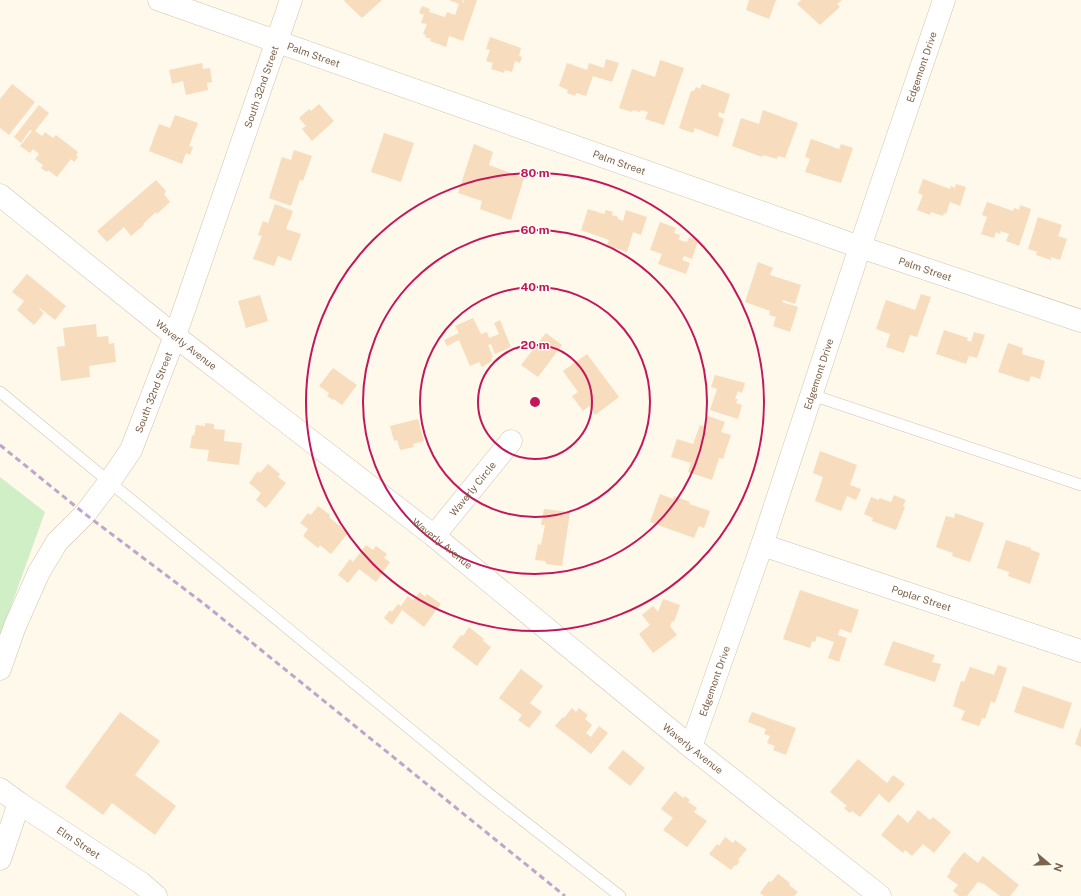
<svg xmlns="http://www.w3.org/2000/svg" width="1081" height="896" font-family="'Public Sans',sans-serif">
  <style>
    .green { fill: #d1efc6 }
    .building { fill: #f7dcbe }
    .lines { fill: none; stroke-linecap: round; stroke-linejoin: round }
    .lane-casing { stroke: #d3c2ad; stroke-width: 12 }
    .street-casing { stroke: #d3c2ad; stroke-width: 23 }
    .lane { stroke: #fff; stroke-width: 11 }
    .street { stroke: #fff; stroke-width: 22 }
    .rail { stroke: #bfa5cc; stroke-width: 3; stroke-dasharray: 6 4; stroke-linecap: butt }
    .ring { fill: none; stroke: #c2185b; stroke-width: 2 }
    .labels { text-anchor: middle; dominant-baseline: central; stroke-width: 3; stroke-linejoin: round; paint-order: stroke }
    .street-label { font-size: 10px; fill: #7e6249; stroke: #fffcf3 }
    .centre { fill: #c2185b; stroke: #fffcf3; stroke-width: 2 }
    .ring-label { font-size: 12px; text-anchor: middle; font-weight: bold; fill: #c2185b; stroke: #fffcf3; stroke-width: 3; stroke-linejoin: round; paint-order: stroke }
  </style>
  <rect width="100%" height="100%" fill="#fef9ea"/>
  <path class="green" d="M0,477L45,512L0,637Z"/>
  <path class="building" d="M345,0H382L362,18L344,1Z
    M449,0H463L462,3H463L464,0H477L463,41L449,36L446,47L430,41L431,39L425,37L426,35L423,34L427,24L421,23L424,15L419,13L422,6L430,9L429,12L445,17L447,12L455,15L459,4Z
    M749,0H776L769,19L746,10Z
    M801,0H842L837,4L840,7L820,25L797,4Z
    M490,37L521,48L519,56L522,57L520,63L515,61L512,72L505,70L504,73L491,69L493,63L486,61L490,50L486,49Z
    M606,59L619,63L612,82L593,76L586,96L576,93L575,96L567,93L568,90L559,86L567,63L587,70L589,63L604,68Z
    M660,60L684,68L664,125L645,119L648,112L641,110L640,112L633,110L632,112L619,108L632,69L655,77Z
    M202,63L203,69L210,68L212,82L207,83L208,90L186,95L183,81L172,84L169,70Z
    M12,84L35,102L9,135L0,128V99Z
    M702,84L730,94L724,114L719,112L718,116L724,119L718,137L695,128L693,133L679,128L691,91H694L696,87L700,89Z
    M319,104L334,121L312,141L302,129L306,126L299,118L309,109L311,111Z
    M39,105L49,113L35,131L42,136L45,132L53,138L56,135L78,152L76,155L78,157L74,162L71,159L57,177L48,170L47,172L41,168L43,165L35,159L39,154L33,149L30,153L20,146L32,131L30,130L21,143L14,137Z
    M763,110L798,123L785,158L778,156L777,159L763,155L762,157L732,146L741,118L759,124Z
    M175,115L198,123L189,146L193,147L190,155L186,153L182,164L149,151L159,124L170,128Z
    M384,133L414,143L401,182L371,172Z
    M811,139L839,149L841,144L853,148L841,183L805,172L810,159L805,157Z
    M474,144L493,152L489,165L524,178L511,220L480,209L482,201L458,193Z
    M294,150L312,156L303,181L300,180L291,206L269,198L282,157L291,160Z
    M923,179L950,189L951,186L955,188L956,184L966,187L960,206L950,202L946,214L944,213L943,216L931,212L930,215L917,210L923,195L918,193Z
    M156,180L166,191L164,194L170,202L157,214L156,212L143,224L144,225L131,236L124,227L107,242L97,231Z
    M987,202L1013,211L1014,208L1019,210L1020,205L1031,209L1019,246L1006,241L1009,234L1001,231L1000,234L996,232L994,238L981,234L987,217L982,215Z
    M275,204L293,211L286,229L301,234L291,261L278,256L274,266L253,259L262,236L258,235L263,221L268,223Z
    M588,209L604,214L606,210L613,212L612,215L618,217V219L623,221L626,210L647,217L641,235L633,232L627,252L615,248L614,249L606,247L609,240L581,230Z
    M1038,217L1062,225L1058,236L1067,239L1060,260L1051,257V260L1036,255L1037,252L1028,249Z
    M660,222L676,228L674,233L680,235L679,240L687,242L689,237L698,241L692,259L684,256L682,260L690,263L686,274L658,264L662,254L650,250Z
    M758,262L773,268L770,275L801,285L795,304L783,300L782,302L798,307L790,332L773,326L776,317L769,315L770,311L745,302Z
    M27,274L66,306L55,320L40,308L39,309L44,313L34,325L17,310L24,301L12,292Z
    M921,294L931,297L917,337L910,335L904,353L886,347L890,334L876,329L886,300L915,310Z
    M260,295L268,321L246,328L238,301Z
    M473,318L481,334L487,332L489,338L499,334L494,323L500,320L511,347L495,354L491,344L488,345L493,357L491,358L492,361L482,367L479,362L470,366L459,340L447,346L444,340L459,333L455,326Z
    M96,324L97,337L108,336L109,344L114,343L116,362L89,366L90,377L61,381L57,347L65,346L63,328Z
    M944,330L968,338L967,340L971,342L974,332L985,335L977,358L969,356L966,364L936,354Z
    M546,333L562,345L538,377L521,365Z
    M1008,343L1023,348L1022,354L1045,361L1040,379L1031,376L1029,382L998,372Z
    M587,354L619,397L595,415L589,406L583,411L572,396L578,392L563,371Z
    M333,368L357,385L342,405L334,399L333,400L327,396L329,393L319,386Z
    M715,375L745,383L742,393L738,391L735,399H738L736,403L742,405L738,419L710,410L717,389L711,387Z
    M708,416L725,422L721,432L731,435L723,459L719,458L712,480L688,472L691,463L671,457L677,439L693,444L700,425L705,427Z
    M418,419L424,441L413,444L414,447L400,450L397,440L394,441L390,426Z
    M205,423L214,424V429L225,430L224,441L242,443L239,465L207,461L209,450L190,448L192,435L194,436L196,425L205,426Z
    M820,451L857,465L850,485L861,489L856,500L847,496L841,511L815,501L823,477L813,473Z
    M268,464L280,474L278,477L286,483L266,508L256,500L261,493L249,483L258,471L260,473Z
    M660,494L673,499L674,496L690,502L689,504L710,511L704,528L699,526L694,538L650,522Z
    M894,495L906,500L903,506L905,507L896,530L872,521L873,518L864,514L871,497L879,500V498L891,502Z
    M318,506L330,515L329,517L348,533L331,554L320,545L318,548L303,536L308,529L300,523L308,513L311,515Z
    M544,509L570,512L562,566L546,564V563L545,561L535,560L538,544L541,545L545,525H541Z
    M955,513L984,523L970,562L952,556L953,553L936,547L946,516L954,518Z
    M1006,540L1031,548V550L1040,553L1030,584L1008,576L1009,572L997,568Z
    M366,545L373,550L376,546L387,554L384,558L390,562L376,582L359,569L348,583L338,575L350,559L353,562Z
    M800,590L859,610L851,633L840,629L838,635L847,638L839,662L828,658L834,642L817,636L815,642L812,641L810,648L783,639Z
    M420,592L425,597L427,594L441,604L424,627L402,610L392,625L384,618L390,610L392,612L398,604L401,606L408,596L413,600Z
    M663,599L680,605L674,622L672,621L670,626L677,635L653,653L639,634L650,625L642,615L653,606L658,612Z
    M469,627L484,639L482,640L491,647L477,666L452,647L461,635L463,636Z
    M893,641L935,655L932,662L941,664L935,682L884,665Z
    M998,665L1007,668L995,703L991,701L985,719L982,718L979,726L961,720L965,711L953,706L961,681L964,682L970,667L994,675Z
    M521,669L543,686L530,703L542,712L529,728L518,720L522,715L499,698Z
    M1023,686L1072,703L1063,729L1014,712Z
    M572,708L576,712L579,708L588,715L585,719L592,725L586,733L591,737L599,726L608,733L591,754L555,726L563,717L564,718Z
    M120,712L160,741L135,775L176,806L155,835L112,803L103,815L65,787Z
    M752,712L796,728L786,755L773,750L775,746L767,743L770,736L764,734L766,729L748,722Z
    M1081,727V747L1075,744Z
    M623,750L645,768L630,786L608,768Z
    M858,759L887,783L893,775L905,784L889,803L879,794L860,817L852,811L850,813L844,808L847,806L830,792Z
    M675,791L683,798L685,796L690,800L688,802L697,808L694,812L707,821L687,847L663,830L673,818L661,809Z
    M918,810L930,820L933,817L951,832L934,853L923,844L912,856L905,850L903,853L881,835L898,814L908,823Z
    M725,837L733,843L735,840L747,849L738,860L740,861L736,866L735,865L731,870L709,854L717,844L719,846Z
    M964,852L978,863L983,856L1019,885L1010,896H1000L984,884L978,882L967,896H959L953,891L958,885L947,877L951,871L950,870Z
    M778,874L790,883L789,885L798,892L794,896H764L760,893L769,881L771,882Z"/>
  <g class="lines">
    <g class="lane-casing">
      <path id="lane" d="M0,392L488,793L620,896
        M812,395L1081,485"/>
    </g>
    <g class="street-casing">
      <g id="street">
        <path id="s1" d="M159,0L860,247L1081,321"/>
        <path id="s2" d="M0,195L175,336L434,536L691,747L880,896"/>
        <path id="s3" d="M434,536L511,441"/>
        <path id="s4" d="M762,545L1081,651"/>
        <path id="s5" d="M0,669L15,626L39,572L57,542L85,514L110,481L131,450L175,336L291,0"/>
        <path id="s6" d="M691,747L762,545L860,247L944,0"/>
        <path id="s7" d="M0,789L19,803L141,883L156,896"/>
        <path d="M0,859L19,803"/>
      </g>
    </g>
    <use href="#lane" class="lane"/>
    <use href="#street" class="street"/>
    <path class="rail" d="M0,445L85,514L203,603L565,896"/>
  </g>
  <g class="ring">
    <circle cx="535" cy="402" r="57"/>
    <circle cx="535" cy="402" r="115"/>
    <circle cx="535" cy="402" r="172"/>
    <circle cx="535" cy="402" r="229"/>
  </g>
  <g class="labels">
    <g class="street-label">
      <text stroke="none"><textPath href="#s1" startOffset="164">Palm Street</textPath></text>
      <text stroke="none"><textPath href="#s6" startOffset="718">Edgemont Drive</textPath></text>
      <text stroke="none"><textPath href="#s5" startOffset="644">South 32nd Street</textPath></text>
      <text stroke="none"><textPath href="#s1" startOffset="488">Palm Street</textPath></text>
      <text stroke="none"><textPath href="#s1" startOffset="812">Palm Street</textPath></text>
      <text stroke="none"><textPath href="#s2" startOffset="239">Waverly Avenue</textPath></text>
      <text stroke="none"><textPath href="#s6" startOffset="394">Edgemont Drive</textPath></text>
      <text stroke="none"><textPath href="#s5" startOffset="320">South 32nd Street</textPath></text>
      <text stroke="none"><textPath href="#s3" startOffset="61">Waverly Circle</textPath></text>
      <text stroke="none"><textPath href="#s2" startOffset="563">Waverly Avenue</textPath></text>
      <text stroke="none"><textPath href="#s4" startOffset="168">Poplar Street</textPath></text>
      <text stroke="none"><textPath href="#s6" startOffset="70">Edgemont Drive</textPath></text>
      <text stroke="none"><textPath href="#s2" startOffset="887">Waverly Avenue</textPath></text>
      <text stroke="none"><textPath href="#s7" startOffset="95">Elm Street</textPath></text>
    </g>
  </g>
  <circle cx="535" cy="402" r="6" class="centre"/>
  <g class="ring-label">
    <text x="535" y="177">80 m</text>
    <text x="535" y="234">60 m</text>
    <text x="535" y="291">40 m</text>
    <text x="535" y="349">20 m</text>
  </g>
  <g transform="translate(1049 864) rotate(109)" stroke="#fffcf3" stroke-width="3" paint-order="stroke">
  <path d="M0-3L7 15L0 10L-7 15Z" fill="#7e6249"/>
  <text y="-6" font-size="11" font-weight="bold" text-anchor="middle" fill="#7e6249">N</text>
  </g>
</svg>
